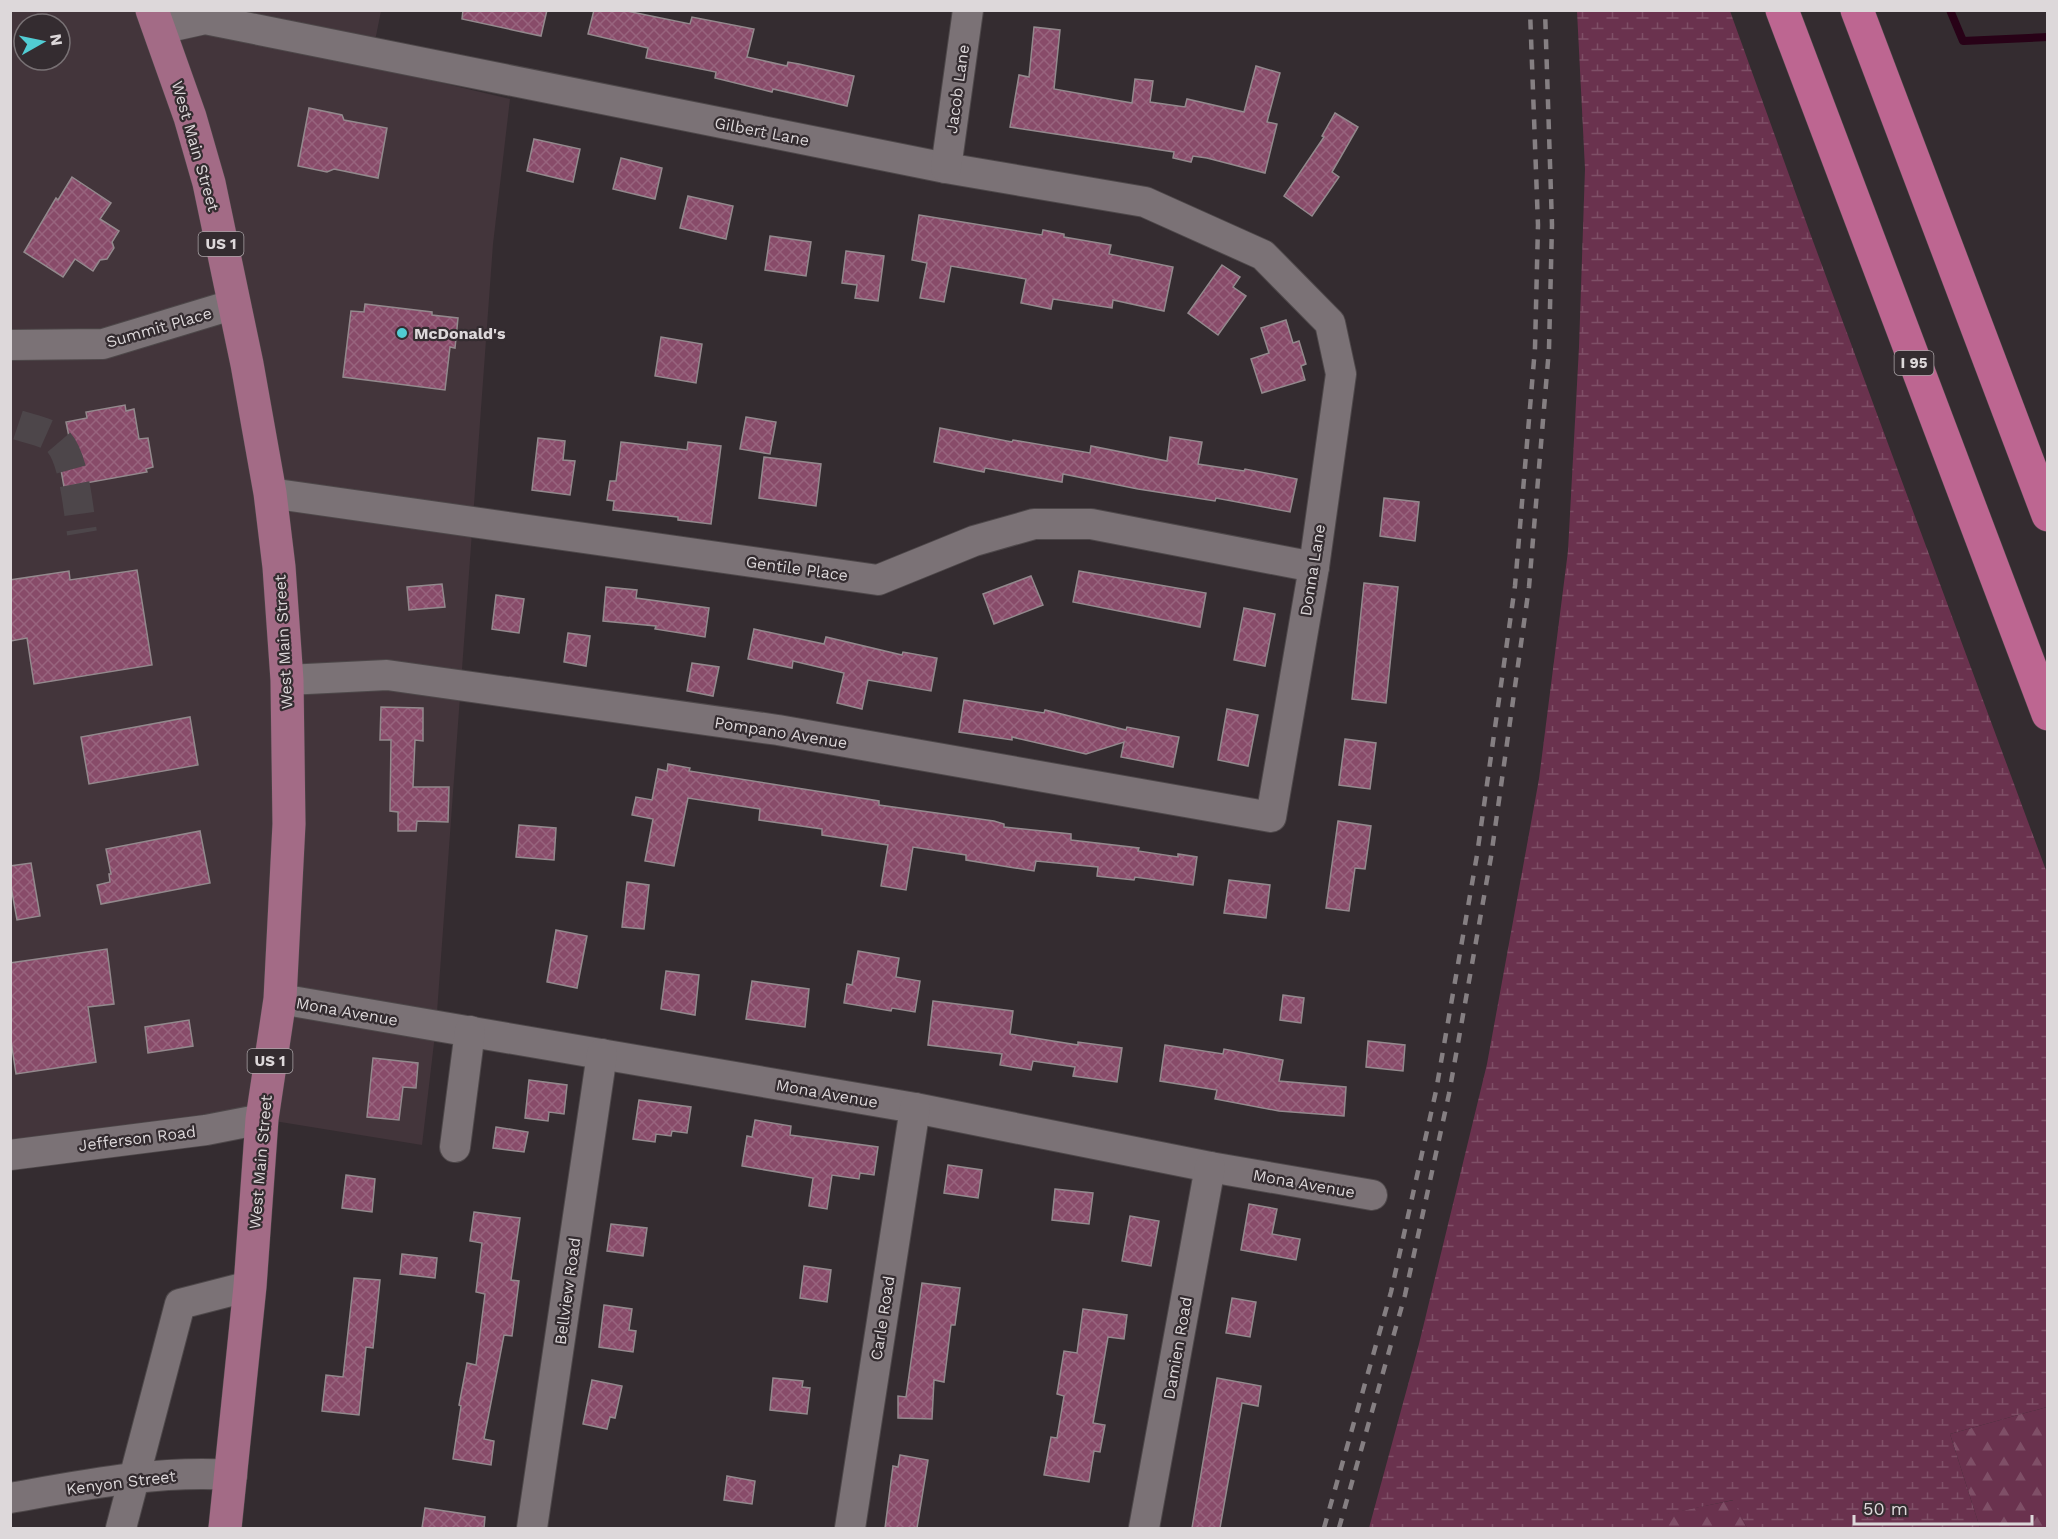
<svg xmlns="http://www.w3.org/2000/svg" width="2058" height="1539" font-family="'Work Sans',sans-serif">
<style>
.built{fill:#43353b;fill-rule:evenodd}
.forest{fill:url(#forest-firs)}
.wetland{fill:url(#wetland-marsh)}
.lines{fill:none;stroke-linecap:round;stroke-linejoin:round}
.stream{stroke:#280217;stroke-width:8}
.building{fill:url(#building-cross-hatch);stroke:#93898d;stroke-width:1.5}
.minor-tunnel{stroke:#4d464a;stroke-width:30;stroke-dasharray:30 15;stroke-linecap:butt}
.minor-casing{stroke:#4e484a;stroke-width:32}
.major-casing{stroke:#4e484a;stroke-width:34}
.highway-casing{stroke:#4e484a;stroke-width:34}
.minor{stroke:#7b7276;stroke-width:30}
.major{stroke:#a36b86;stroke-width:33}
.highway{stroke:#bd6691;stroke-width:33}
.rail{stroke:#857f82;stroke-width:4.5;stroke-dasharray:10 10;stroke-linecap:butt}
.poi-dot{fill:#51ccd3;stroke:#342c30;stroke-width:2}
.labels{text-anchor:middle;stroke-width:4.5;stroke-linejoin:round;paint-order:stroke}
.shield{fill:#342c30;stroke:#aaa4a7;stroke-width:1.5}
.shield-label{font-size:15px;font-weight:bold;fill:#ddd8da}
.street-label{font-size:16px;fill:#ddd8da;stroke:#342c30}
.poi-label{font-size:16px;font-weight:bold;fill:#ddd8da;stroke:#342c30;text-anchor:start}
</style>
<defs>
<pattern id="forest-firs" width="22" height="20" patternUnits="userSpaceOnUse" patternTransform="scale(1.5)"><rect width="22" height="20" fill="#6a324e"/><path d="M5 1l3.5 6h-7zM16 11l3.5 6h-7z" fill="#7f4f67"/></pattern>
<pattern id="wetland-marsh" width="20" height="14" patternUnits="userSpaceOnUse" patternTransform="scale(1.5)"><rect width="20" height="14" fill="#6a324e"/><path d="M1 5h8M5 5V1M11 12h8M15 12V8" fill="none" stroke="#7f4f67"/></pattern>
<pattern id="building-cross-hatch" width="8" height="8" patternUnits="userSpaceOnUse" patternTransform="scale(1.5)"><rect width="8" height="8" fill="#884b69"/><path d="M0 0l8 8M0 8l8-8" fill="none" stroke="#98647e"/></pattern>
</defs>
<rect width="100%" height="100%" fill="#342c30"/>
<path class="built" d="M10,11h371l-11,55 140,33 -17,145 -57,782 -14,119 -160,-26 -251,35zM24,24h36v36h-36z"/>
<g class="forest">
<path d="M2047,1407v121h-67l-30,-94z"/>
<path d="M1734,1500l13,28h-152z"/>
</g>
<path class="wetland" d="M1577,11h153l80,222 237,640v534l-97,27 30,94h-233l-14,-28 -70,15 1,13h-295l49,-180 69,-284 52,-285 29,-228 11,-204 6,-178z"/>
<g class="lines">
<path class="stream" d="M1950,10l13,31 85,-4"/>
</g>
<g class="building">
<path d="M463,10h84l-6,26 -79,-17z"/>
<path d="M594,10h28l68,14 2,-7 62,12 -7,28 40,9 1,-4 11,2 55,12 -7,30 -74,-17 -1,3 -57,-14 1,-6 -70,-14 2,-10 -60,-14z"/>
<path d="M1034,27l26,3 -6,59 78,14 3,-24 18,2 -3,21 35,5 2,-8 57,13 12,-46 24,7 -13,49 10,2 -12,49 -58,-15 -14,-2 -2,6 -18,-4 1,-6 -164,-25 9,-52 10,2z"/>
<path d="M309,108l33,7 2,5 43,8 -9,50 -44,-9 -7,3 -29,-6z"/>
<path d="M1335,113l23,14 -26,45 7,5 -27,39 -28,-20 40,-59 -2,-1z"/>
<path d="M534,139l46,10 -7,33 -46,-11z"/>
<path d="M621,158l41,10 -7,31 -42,-10z"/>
<path d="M72,177l39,26 -11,16 19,12 -7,11 2,6 -7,11 -7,1 -7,11 -18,-12 -12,18 -39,-25 32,-54 2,2z"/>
<path d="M688,196l45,10 -7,33 -46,-11z"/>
<path d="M919,215l123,20 1,-5 21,4v3l47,8 -2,9 64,13 -9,44 -51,-11 -1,8 -59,-9 -2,10 -30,-6 5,-24 -75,-13 -7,36 -24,-4 7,-35 -15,-3z"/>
<path d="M770,236l41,6 -5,34 -41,-6z"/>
<path d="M846,251l38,5 -6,45 -23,-3 2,-13 -15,-2z"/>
<path d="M1222,265l18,12 -7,10 13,9 -28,39 -30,-22z"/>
<path d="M365,304l67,8v3l26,3 -3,30 -5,-1 -5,43 -102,-13 8,-66 13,1z"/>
<path d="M1286,320l7,23 6,-2 7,23 -5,2 4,14 -43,13 -11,-34 18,-6 -8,-25z"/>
<path d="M661,337l41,7 -6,39 -41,-7z"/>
<path d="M125,405l1,6 8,-2 5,30 9,-1 5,29 -7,2 1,3 -83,15 -4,-23 14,-3 -8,-39 21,-4 -1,-6z"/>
<path d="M746,417l30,5 -6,32 -30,-5z"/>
<path d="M940,428l72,14 1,-2 77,13 1,-7 76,15 3,-24 32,5 -4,22 46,7 1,-2 52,10 -7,33 -74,-14 -1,3 -77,-12 -75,-15 -1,8 -77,-14 -1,4 -50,-10z"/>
<path d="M538,438l27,3 -2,19 12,1 -5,34 -38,-5z"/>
<path d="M621,442l66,8 1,-8 33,4 -10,78 -33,-4v-3l-65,-7 1,-9 -7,-1 3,-19h6z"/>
<path d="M764,457l57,7 -5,42 -57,-8z"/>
<path d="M1384,498l35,4 -4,39 -35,-5z"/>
<path d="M137,570l15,95 -118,19 -7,-46 -17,3v-61l59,-9 1,9z"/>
<path d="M1079,571l127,22 -6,34 -127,-25z"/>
<path d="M1031,576l12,29 -49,19 -11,-30z"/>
<path d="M1364,583l34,4 -12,116 -34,-4z"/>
<path d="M442,584l3,23 -36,3 -2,-23z"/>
<path d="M606,587l31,3 -1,8 73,10 -4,29 -50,-8 1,-3 -53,-5z"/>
<path d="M496,595l28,4 -5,34 -27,-4z"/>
<path d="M1244,608l31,6 -10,52 -31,-6z"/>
<path d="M754,629l70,15 2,-7 76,18 1,-3 34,6 -6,33 -63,-11 -6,29 -25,-6 7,-30 -51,-12 -1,7 -44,-9z"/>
<path d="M568,633l22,3 -4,30 -22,-4z"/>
<path d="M692,663l27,4 -6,29 -26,-5z"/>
<path d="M964,700l80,13 1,-3 81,20 1,-3 52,10 -6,30 -52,-10 3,-15 -38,12 -74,-17v3l-53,-8z"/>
<path d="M381,707l42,1v33l-8,-1 -2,47h36l-1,35 -31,-1 -1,10h-18v-19l-8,-1 1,-71h-11z"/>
<path d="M1227,709l31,6 -10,51 -30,-6z"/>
<path d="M190,717l8,48 -109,19 -8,-47z"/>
<path d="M1345,739l31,4 -6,46 -31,-4z"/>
<path d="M668,764l22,4 -1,3 190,30v4l115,16 10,3v3l67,7v6l68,8 -1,3 40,6v-3l19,3 -4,28 -58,-8 -1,3 -29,-3 -8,-1 1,-9 -62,-6 -2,10 -68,-11v-5l-53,-8 -7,43 -25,-4 7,-41 -66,-10v-6l-63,-9 1,-11 -72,-11 -14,68 -29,-5 8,-42 -21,-4 4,-18 16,3 6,-31 9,2z"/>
<path d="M1338,821l33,5 -6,43 -10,-1 -6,43 -23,-3z"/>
<path d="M519,825l37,3 -2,32 -38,-3z"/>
<path d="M200,831l10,52 -109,21 -4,-19 13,-3 -1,-8h2l-5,-25z"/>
<path d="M31,863l9,53 -23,4 -7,-39v-15z"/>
<path d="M1229,880l41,5 -4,33 -42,-5z"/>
<path d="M627,882l22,3 -5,44 -22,-2z"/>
<path d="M556,930l31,6 -10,52 -30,-6z"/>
<path d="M107,949l7,55 -26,3 8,55 -80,12 -6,-40v-71z"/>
<path d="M858,951l41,7 -3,19 24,4 -5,31 -23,-4 -1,3 -47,-8 3,-19 5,1z"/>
<path d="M666,971l33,4 -4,40 -34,-6z"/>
<path d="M752,981l57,8 -4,38 -59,-8z"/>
<path d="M1283,995l21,3 -3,25 -21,-3z"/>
<path d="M933,1001l80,10 -3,23 68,11v-3l44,6 -5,34 -44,-6 2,-9 -42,-6 -2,9 -31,-5 2,-11 -74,-9z"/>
<path d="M189,1020l4,26 -45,7 -3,-26z"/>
<path d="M1368,1041l37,4 -2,26 -37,-4z"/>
<path d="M1165,1045l58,9 1,-5 59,11 -4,21 67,6 -2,29 -65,-5 -64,-12 2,-9 -57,-9z"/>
<path d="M373,1058l45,5 -2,25 -13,-1 -4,33 -32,-3z"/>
<path d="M529,1080l38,5 -3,29 -15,-2 -1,9 -23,-3z"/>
<path d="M639,1100l52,7 -4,26 -15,-2 -1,5 -15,-2 -1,8 -22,-3z"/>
<path d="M755,1120l36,6 -1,9 88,12 -4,28 -14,-2 -1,6 -27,-4 -5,34 -18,-3 4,-28 -71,-12 5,-30 5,1z"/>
<path d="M496,1127l32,5 -4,20 -31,-4z"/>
<path d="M948,1165l34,5 -4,28 -34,-5z"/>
<path d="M346,1175l29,4 -3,33 -30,-4z"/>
<path d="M1055,1189l38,4 -4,31 -37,-4z"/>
<path d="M1249,1204l28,5 -5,25 28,5 -4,21 -55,-10z"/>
<path d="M474,1212l46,6 -9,62 8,1 -7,55 -8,-1 -20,104 10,2 -3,24 -38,-6 8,-53 -2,-1 8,-42 9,2 9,-71 -9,-2 6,-49 -12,-2z"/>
<path d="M1130,1216l29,5 -8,45 -29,-5z"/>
<path d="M611,1224l36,4 -4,28 -36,-5z"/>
<path d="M402,1254l35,4 -2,20 -35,-4z"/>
<path d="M804,1266l27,4 -4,32 -27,-4z"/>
<path d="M354,1278l26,2 -7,68 -7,-1 -7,68 -37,-4 4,-36 17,2z"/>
<path d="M922,1283l38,5 -5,37h-4l-7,57 -10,-2 -2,39 -34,-1v-22l8,1z"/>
<path d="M1232,1298l24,4 -6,35 -24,-4z"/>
<path d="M604,1305l28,4 -3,21 7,1 -3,21 -34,-5z"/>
<path d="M1083,1309l44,6 -3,24 -16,-2 -15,86 12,2 -5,27 -6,-1 -5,31 -45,-7 7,-38 6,1 7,-42 -7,-2 7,-43 13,2z"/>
<path d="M773,1378l30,3 -1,6 8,1 -3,26 -37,-4z"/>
<path d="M1217,1378l44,8 -3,20 -16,-3 -22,125h-28z"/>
<path d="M592,1380l30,6 -7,32 -5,-1 -3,12 -24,-5z"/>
<path d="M900,1455l28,5 -11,68h-32l8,-62 5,1z"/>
<path d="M727,1476l28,5 -3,23 -28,-4z"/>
<path d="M425,1508l60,9 -1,11h-62z"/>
</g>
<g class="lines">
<path class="minor-tunnel" d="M18,425c12,4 26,6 36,13 20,13 24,71 28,95"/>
<defs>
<g id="minor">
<path d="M160,29l45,-10 741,149 199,34 118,53 67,68 11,51 -27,193 -43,250 -493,-87 -391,-55 -100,5"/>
<path d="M946,168l22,-158"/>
<path d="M10,345l93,-1 132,-40"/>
<path d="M270,493l608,87 96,-39 60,-17h57l223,43"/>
<path d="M280,999l635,109 295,59 162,28"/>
<path d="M455,1147l15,-116"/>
<path d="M10,1155l196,-25 56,-11"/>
<path d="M10,1498c74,-13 147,-28 222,-23"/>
<path d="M121,1528l59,-224 70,-18"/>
<path d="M532,1528l70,-474"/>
<path d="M850,1528l65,-420"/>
<path d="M1144,1528l66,-361"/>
</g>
<path id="major" d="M152,10l38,107 19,66 38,181 23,129 9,74 8,113 2,144 -9,175 -18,120 -12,167 -25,242"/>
<g id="highway">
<path d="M1782,10l266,704"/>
<path d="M1857,10l191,505"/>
</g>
</defs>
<use href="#minor" class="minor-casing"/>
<use href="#major" class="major-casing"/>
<use href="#highway" class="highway-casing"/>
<use href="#minor" class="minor"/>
<use href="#major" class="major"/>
<use href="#highway" class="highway"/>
<g class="rail">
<path d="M1324,1528l67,-236 45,-201 41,-236 38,-269 20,-238 3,-123 -8,-215"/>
<path d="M1339,1528l66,-233 44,-201 42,-237 38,-270 20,-238 3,-124 -7,-215"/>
</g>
</g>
<circle class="poi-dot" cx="402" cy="333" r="6"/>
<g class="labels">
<g class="shield">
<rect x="198.5" y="232" width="45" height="24" rx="4.5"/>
<rect x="1894.5" y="351" width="39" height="24" rx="4.5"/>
<rect x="247.5" y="1049" width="45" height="24" rx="4.5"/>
</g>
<g class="shield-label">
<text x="221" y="249">US 1</text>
<text x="1914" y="368">I 95</text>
<text x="270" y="1066">US 1</text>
</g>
<g class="street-label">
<text transform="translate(957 89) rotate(-82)" y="6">Jacob Lane</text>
<text transform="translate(762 131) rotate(11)" y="6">Gilbert Lane</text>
<text transform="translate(196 146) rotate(74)" y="6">West Main Street</text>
<text transform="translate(159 327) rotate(-16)" y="6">Summit Place</text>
<text transform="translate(797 568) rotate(8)" y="6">Gentile Place</text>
<text transform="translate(1312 570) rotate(-81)" y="6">Donna Lane</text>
<text transform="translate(283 642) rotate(-93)" y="6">West Main Street</text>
<text transform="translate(781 732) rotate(9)" y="6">Pompano Avenue</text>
<text transform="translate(347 1011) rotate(10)" y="6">Mona Avenue</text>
<text transform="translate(827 1093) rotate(10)" y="6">Mona Avenue</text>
<text transform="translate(137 1138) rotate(-7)" y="6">Jefferson Road</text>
<text transform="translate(260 1162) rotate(-85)" y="6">West Main Street</text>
<text transform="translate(1304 1183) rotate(10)" y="6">Mona Avenue</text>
<text transform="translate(567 1291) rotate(-82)" y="6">Bellview Road</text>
<text transform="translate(882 1318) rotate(-81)" y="6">Carle Road</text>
<text transform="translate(1177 1348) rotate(-80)" y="6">Damien Road</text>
<text transform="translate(121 1482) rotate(-7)" y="6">Kenyon Street</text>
</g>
<g class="poi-label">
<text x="414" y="339">McDonald's</text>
</g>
</g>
<rect width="2058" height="1539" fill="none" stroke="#ddd8da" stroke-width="24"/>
<g transform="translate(42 42) rotate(81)"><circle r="28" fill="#342c30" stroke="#787174" stroke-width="1.5"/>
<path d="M0-4.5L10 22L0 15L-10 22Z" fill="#51ccd3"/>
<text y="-9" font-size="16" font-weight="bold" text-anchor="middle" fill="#ddd8da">N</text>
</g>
<path d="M1854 1515v9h178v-9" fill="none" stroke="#ddd8da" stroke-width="3"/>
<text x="1863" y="1515" font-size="18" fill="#ddd8da" stroke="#342c30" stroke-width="4.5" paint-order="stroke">50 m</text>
</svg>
